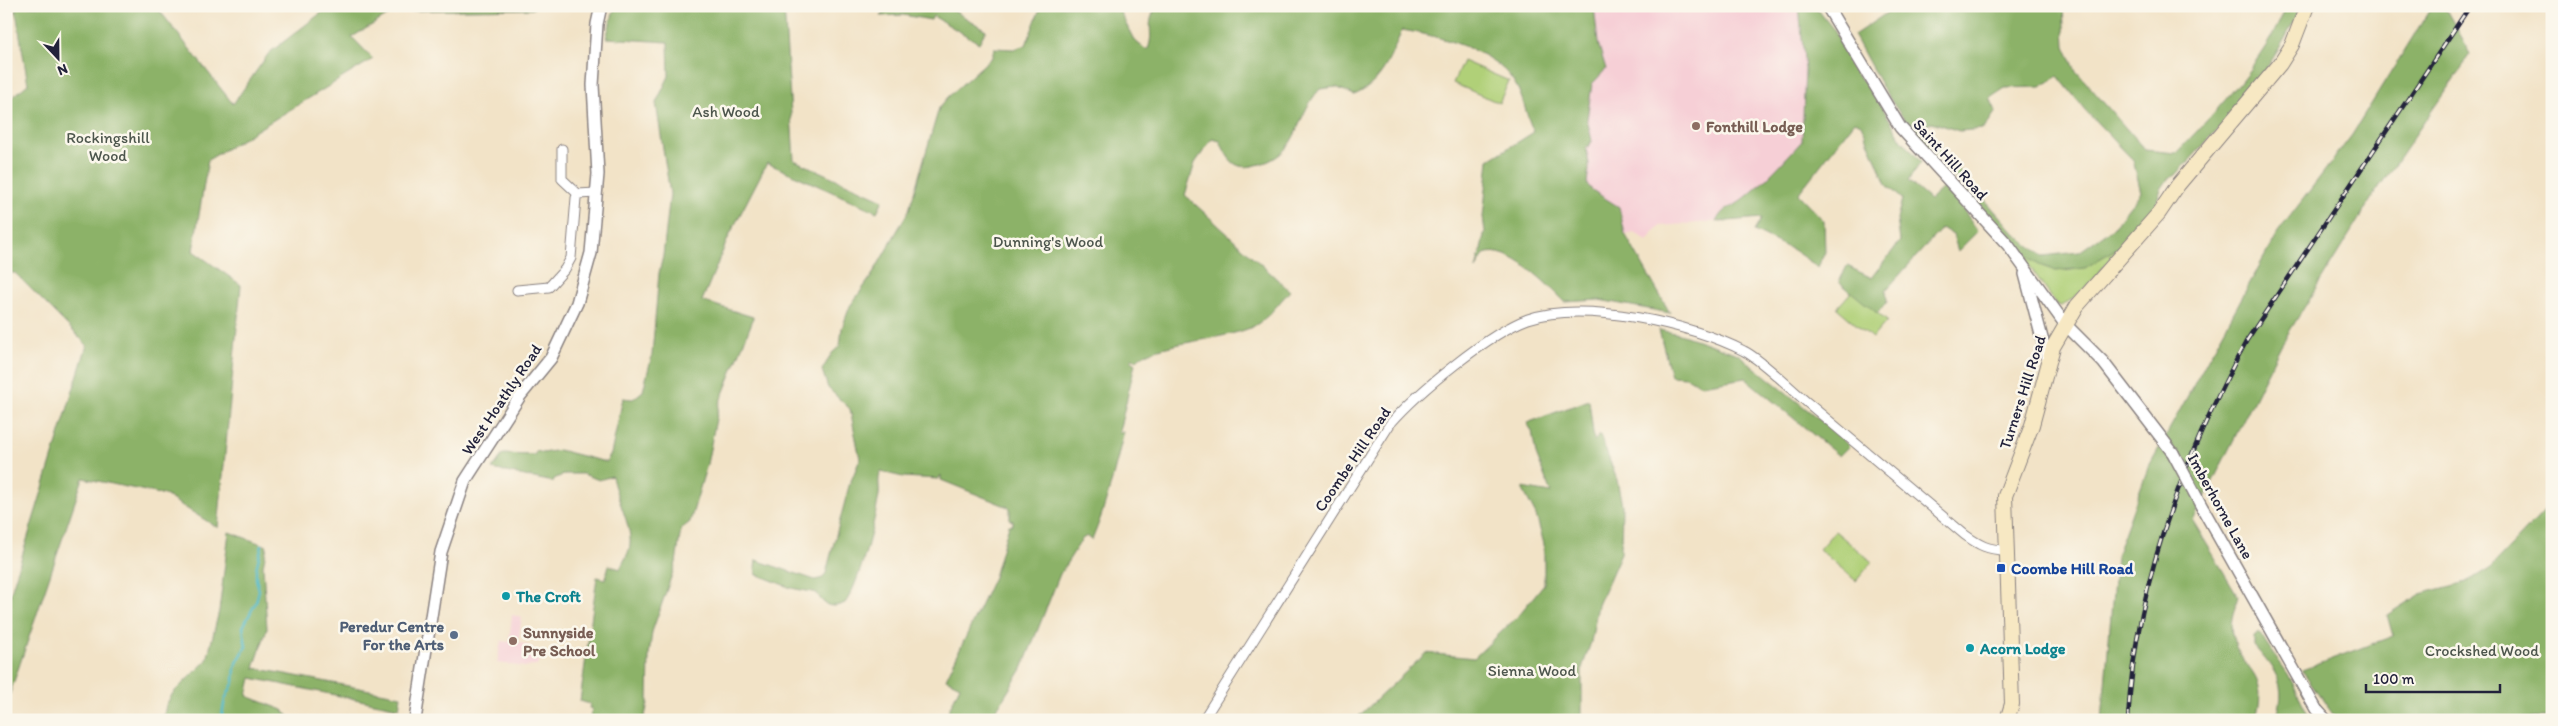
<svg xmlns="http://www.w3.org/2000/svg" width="2558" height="726" font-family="Itim,sans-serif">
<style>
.built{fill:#f6cfd6}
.green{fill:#b0d078;stroke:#69795a}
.forest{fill:#8cb268;stroke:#576a52;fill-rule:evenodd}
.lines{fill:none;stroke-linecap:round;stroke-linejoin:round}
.stream{stroke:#4ab7c6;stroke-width:2.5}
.minor-casing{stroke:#8a8281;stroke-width:11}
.tertiary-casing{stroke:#8a8281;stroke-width:14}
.secondary-casing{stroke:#8a8281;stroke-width:16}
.minor{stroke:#fff;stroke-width:9}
.tertiary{stroke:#fff;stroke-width:11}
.secondary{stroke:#f7e8c3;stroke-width:14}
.rail-casing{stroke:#22223b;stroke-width:4.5}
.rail{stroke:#fbf7ec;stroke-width:2.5;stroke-dasharray:8;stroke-linecap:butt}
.tertiary-bridge-casing{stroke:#8a8281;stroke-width:14;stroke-linecap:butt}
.tertiary-bridge{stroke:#fff;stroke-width:11}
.education-dot{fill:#8d6e63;stroke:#fbf7ec;stroke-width:2}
.transit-dot{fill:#1a4fb4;stroke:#fbf7ec;stroke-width:2}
.culture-dot{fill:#0f9aa8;stroke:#fbf7ec;stroke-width:2}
.service-dot{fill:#5c6f8a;stroke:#fbf7ec;stroke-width:2}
.labels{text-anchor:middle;stroke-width:5;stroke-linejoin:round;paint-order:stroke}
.park-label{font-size:16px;fill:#4d564d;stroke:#fbf7ec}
.education-label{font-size:16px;font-weight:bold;fill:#785e54;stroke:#fbf7ec;text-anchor:start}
.street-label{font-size:16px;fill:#22223b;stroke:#fbf7ec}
.transit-label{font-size:16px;font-weight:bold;fill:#164399;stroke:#fbf7ec;text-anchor:start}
.culture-label{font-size:16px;font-weight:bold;fill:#0d838f;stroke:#fbf7ec;text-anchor:start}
.service-label{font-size:16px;font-weight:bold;fill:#4e5e75;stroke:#fbf7ec;text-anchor:end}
</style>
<rect width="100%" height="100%" fill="#fbf7ec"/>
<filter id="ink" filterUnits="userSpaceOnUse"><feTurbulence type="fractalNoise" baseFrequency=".02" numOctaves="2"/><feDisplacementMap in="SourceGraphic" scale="10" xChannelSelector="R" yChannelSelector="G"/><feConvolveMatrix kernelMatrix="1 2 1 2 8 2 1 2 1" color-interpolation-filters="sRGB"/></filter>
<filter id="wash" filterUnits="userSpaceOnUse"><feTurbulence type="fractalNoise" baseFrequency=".0096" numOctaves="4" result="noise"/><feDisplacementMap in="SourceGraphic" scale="20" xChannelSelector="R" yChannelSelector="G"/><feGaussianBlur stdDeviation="1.12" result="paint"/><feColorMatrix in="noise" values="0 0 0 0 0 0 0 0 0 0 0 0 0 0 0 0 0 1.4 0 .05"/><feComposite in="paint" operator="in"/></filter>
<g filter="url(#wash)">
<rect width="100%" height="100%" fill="#f2e3c7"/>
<g class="built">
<path d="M1594,6h205l6,63 -3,72 7,5 -46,72 -103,8 -13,15 -13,-9 -9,2 -6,-27 -27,-17 -5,-6 2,-20 -3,-15 6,-8 -5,-22 5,-35 14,-15 -8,-26z"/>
<path d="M512,615l10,2 -4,25 12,4 9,8 1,4 -3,7 -12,2 -28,-4 4,-22 8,1z"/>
</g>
<g class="green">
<path d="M1463,61l46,20 -10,22 -46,-20z"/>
<path d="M2119,247c-17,21 -34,46 -58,59l-5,-2 -30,-43 -1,-6c37,28 58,14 94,-8z"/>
<path d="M1852,291l35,30 -15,17 -35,-30z"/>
<path d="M1835,531l37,31 -16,19 -37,-32z"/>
</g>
<g class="forest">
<path d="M15,6h141l77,98 36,-51 61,-47h206l-3,3 -138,2 -43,26 21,22 -165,101 -15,91 48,34 -23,243 -53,-33 -82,-17 -75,221 -2,-3v-88l81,-263 -72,-72h-9v-171l22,-18z"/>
<path d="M615,6h169l10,154 89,40 -6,12 -110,-49 -38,73 -27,65 51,16 -1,5 -33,82 -12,60 -17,58 -9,7 -5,34 -24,69 -3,23 -1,48 -4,17h-54l2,-11 -3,-1 1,-4 -10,-3 17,-124 8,2 4,-14 11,4c3,-7 10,-17 10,-25 2,-18 -15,-49 -18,-68l-13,4 -16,-6h-18l-11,5 -1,3 -61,-13 11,-15 31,1 3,-4 6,2 16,-3 47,12 5,-8 12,-56 10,1 10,-8 9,-36 7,-82 4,-17 7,-62 -14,-91 13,-27 -1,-34 -62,-4z"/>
<path d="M887,6h59l40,24 -7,13 -46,-27 -2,4 -28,-5 -22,1z"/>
<path d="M1041,6h76l17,34 11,9h3c7,-18 -4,-23 9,-43h437l4,37 8,26 -14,15 -5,35 5,22 -6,8 3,15 -2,20 5,6 27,17 6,27 45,79 -71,-13 -34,2c-17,-17 -56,-58 -81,-48l-8,15 9,-37 -2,-15 6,-57 45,-28c-8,-15 -10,-35 -20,-50 -21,-33 -76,-46 -112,-52 -11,26 -20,54 -48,65l-18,-8 -16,2c-28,30 -18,68 -68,77 -19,4 -25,-9 -32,-25l-8,-2 -17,24 -10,32 105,96c-11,11 -21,27 -36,35 -25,14 -104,17 -117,34l-5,-2 -1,3 4,3 -16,68h4v3c-8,35 -17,72 -31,105l-5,-4 -5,3 -22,35 -38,95 -32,51h-46l16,-34 -14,-7 48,-102 15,-52h4v-4l-3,-1v-11l-2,-2 -67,-27v-5l-3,4 -35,-2 -22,-5c-4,7 -1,15 -2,23 -4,25 -19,88 -34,108 -13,6 -22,3 -28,-10l-26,-5 -30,-12 -4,-1 -2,-7 1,-8 59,20 8,-2 3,-5 23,-87 11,-27 -10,-50 -22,-21 -6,-18 10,-17 8,-7 2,-18 8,-22 21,-29 38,-67 30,-102 9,-11 44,-40 2,-9 20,1 12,-4z"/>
<path d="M1799,6h16l19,24 23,46 11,8 34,56 19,22 -13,19 22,19 14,-13 14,15 20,29 -20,20 -5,-16 -11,-7 -56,62 1,12 -10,11 -38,-31 8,-16 25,12 28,-37 -3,-22 5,-20 -16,-15 -25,-60 -6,-3 -57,73 26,27 1,31 -7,15 -25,-17 -39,-19 8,-13 -46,4c8,-16 13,-12 25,-21 23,-18 42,-39 61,-60l3,-72z"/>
<path d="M1897,6h166l2,40 11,25 69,79 31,3c37,-38 92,-96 110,-147h15c-30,69 -75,114 -125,169l-8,4 -7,10 -7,20 -35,38 -34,21 -29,3 -17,-6 -24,-17 -114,-133 -17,-25 -30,-55zM2058,76l27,34 48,50 8,32 -28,36 -34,24 -36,4 -28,-22 -80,-91 -11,-16 8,-5 27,9 25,-2 12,-18 -6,-13 15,-10 35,-1z"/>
<path d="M2432,6h12l27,48 -96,139 -94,152 -88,176 45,75c-3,12 -9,25 -6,38 8,39 40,37 23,86h-153l14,-164 32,-88 130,-236 74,-97z"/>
<path d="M1659,330l21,4 58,20 96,77 15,15 -10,10 -94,-78 -43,7 -16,-8 -15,-1z"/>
<path d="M1589,400l5,41 6,-6 17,45 5,25 -1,48 -23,52 -7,37 -9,26v52h-220l-4,-3 68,-64 48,5 43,-41 27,-33v-40l-8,-29 -14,-27 29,5 -15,-39 -4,-23 -5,-8z"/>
<path d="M2552,503v215l-212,2 -6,-4 -32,-46 91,-34 -6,-21 33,-21 47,-12 24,-15z"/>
<path d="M229,532l38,14 -4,20 4,63 -13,39 147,28 -2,12 -148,-30 -4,18 36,14 9,10h-129l3,-15 7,-12 34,-33 12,-49z"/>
<path d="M2259,633l29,41 23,46h-36c14,-34 1,-49 -21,-74v-9z"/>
</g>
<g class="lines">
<path class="stream" d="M221,720l4,-21 9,-17 1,-16 11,-19 -3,-20 13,-25 3,-12 -3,-11v-10l6,-24"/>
</g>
</g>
<g filter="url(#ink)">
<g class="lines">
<defs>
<g id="minor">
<path d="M562,149v30l16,15"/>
<path d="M517,290l32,-3 16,-18 6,-11 5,-60 2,-4 18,-1"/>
<path d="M1203,720l187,-296c28,-32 99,-91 138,-105 56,-19 165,5 216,32 18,9 48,39 65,53 52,44 104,87 156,131 14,10 23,15 40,15"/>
</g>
<g id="tertiary">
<path d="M1827,6l73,121 108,118 57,79 38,38 70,91"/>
<path d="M2025,274l23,87"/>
<path d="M2203,509l113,200 10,11"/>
<path d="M415,720l26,-168 24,-71 55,-85 31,-38 26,-55 14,-50 7,-79 -5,-89 4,-61 4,-18"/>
</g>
<path id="secondary" d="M2007,720l5,-16 -7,-208 27,-71 21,-78 24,-41 82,-93 19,-28 102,-121 12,-19 15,-39"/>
</defs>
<use href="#minor" class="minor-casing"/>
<use href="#tertiary" class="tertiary-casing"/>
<use href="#secondary" class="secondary-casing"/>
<use href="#minor" class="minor"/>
<use href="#tertiary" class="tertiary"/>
<use href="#secondary" class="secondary"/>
<defs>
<path id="rail" d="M2128,720c7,-134 55,-263 119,-380l223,-334"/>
</defs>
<use href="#rail" class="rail-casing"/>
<use href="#rail" class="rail"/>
<defs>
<path id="tertiary-bridge" d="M2173,453l30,56"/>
</defs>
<use href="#tertiary-bridge" class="tertiary-bridge-casing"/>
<use href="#tertiary-bridge" class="tertiary-bridge"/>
</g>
</g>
<g class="education-dot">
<circle cx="1696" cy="126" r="5"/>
<circle cx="513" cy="641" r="5"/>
</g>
<rect class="transit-dot" x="1996" y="563" width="10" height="10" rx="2.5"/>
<g class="culture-dot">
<circle cx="506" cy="596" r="5"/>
<circle cx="1970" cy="648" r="5"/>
</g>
<circle class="service-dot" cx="454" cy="635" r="5"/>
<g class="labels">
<g class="park-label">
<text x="726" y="117">Ash Wood</text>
<text x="108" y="143">Rockingshill<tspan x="108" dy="18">Wood</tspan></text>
<text x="1048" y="247">Dunning's Wood</text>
<text x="2482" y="656">Crockshed Wood</text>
<text x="1532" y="676">Sienna Wood</text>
</g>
<g class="education-label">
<text x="1706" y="132">Fonthill Lodge</text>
<text x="523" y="638">Sunnyside<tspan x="523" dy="18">Pre School</tspan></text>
</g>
<g class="street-label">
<text transform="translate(1951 159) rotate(48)" y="6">Saint Hill Road</text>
<text transform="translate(2022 392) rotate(-72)" y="6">Turners Hill Road</text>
<text transform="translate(501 399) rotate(-56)" y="6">West Hoathly Road</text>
<text transform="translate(1352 459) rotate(-56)" y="6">Coombe Hill Road</text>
<text transform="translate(2221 506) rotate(61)" y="6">Imberhorne Lane</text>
</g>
<g class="transit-label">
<text x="2011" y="574">Coombe Hill Road</text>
</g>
<g class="culture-label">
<text x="516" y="602">The Croft</text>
<text x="1980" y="654">Acorn Lodge</text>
</g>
<g class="service-label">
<text x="444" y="632">Peredur Centre<tspan x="444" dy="18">For the Arts</tspan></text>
</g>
</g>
<rect width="2558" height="726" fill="none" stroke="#fbf7ec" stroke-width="25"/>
<g transform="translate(58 58) rotate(158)" stroke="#fbf7ec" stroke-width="4" paint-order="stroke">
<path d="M0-4L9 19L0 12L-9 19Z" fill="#22223b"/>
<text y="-8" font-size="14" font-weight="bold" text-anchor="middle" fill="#22223b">N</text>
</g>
<path d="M2366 684v8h134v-8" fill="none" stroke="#22223b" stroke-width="2.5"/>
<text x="2373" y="684" font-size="15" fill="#22223b" stroke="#fbf7ec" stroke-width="4" paint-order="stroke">100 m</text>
</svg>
